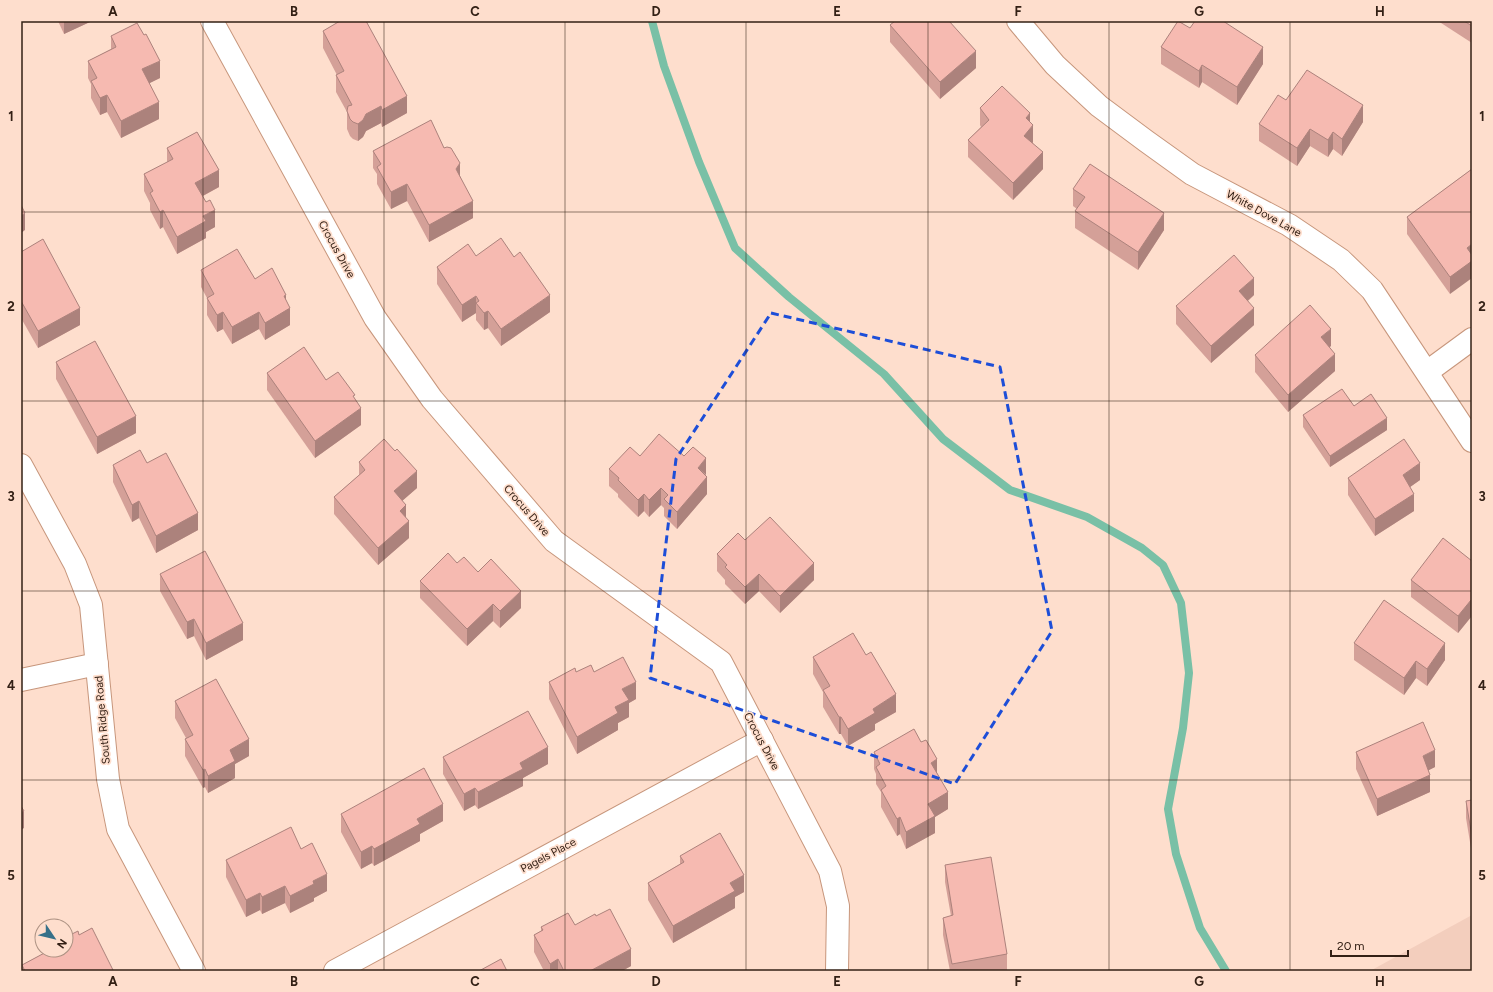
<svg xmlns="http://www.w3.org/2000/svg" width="1493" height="992" font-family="Figtree,sans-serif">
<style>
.built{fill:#f3cebd}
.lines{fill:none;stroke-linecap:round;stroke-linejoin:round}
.stream{stroke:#79c0a6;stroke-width:8}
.minor-casing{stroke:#c7967c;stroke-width:24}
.minor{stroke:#fff;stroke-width:22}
.wall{fill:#d4a098}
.shaded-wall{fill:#ac827c}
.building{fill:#f6bab1;stroke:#ac827c}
.marked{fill:none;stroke:#1d4ed8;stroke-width:3;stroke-dasharray:8 5;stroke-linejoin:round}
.grid{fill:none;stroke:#332015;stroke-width:1;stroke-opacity:0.55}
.labels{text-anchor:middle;stroke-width:3.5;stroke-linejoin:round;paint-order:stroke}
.street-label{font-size:11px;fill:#332015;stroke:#fedecd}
.neatline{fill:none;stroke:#332015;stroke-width:1.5}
.grid-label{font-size:13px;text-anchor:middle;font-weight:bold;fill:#332015}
</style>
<rect width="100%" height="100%" fill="#fedecd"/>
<path class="built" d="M1472,915v56h-102z"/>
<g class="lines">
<path class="stream" d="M652,21l12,45 35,96 36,86 54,49 95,77 59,65 67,51 77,27 55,31 21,17 18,38 8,70 -6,55 -15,81 8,45 24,74 26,43"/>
<defs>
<g id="minor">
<path d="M212,21l163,297 57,81 122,142 167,121 109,209 8,35 -1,65"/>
<path d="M1018,21l37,44 44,41 47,35 46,33 97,51 52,35 31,30 100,151"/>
<path d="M1427,372l45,-33"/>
<path d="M21,465l54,99 16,41 17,174 10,50 76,142"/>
<path d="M21,680l76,-16"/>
<path d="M335,971l427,-231"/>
</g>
</defs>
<use href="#minor" class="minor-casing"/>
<use href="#minor" class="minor"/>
</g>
<g class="wall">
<path d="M58,21h34l-28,13z"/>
<path d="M1438,21h34v22z"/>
<path d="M890,25l86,43 -36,31 -50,-57z"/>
<path d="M1190,28l73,36 -26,41 -35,-23 -3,6 -38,-24v-17z"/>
<path d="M323,31l84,82 -25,14 -1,-4 -15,8 -3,6 -5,4 -5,-2 -3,-3 -3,-7v-17l-11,-20v-17h1l-14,-27z"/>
<path d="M111,36l49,42 -11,5 10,36 -38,19 -14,-26 -7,3 -9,-17v-14l-3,-6v-17l23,-12z"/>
<path d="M1286,100l77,22 -21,34 -9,-7 -5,8 -18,-11 -13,20 -38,-25v-17z"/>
<path d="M980,108l50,14 3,20v1l10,26 -30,31 -45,-43v-17l13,-13 -1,-2z"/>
<path d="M167,148l52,39 -16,9 12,31 -9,5v6l-29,16 -14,-27 -3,2 -10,-19v-7l-6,-12v-17l23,-11z"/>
<path d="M373,151l87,25 13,42 -44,24 -22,-41 -16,8 -14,-25v-10l-4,-6z"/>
<path d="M1472,169l-22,125 -43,-60v-17z"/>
<path d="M1073,189l91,41 -26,40 -63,-42v-17l2,-2 -4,-3z"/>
<path d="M21,252l59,73 -42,23 -17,-30z"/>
<path d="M476,256l74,56 -49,34 -13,-18 -4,2 -8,-10v-7l-14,9 -25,-38v-17z"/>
<path d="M201,270l54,9 31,21 4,25 -25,15 -6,-11 -27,15 -9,-15 -6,3 -10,-17v-17l-6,-11z"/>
<path d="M1254,295l-6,6 6,24 -43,38 -35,-39v-18z"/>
<path d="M1331,346l-2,1 6,24 -47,41 -33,-40v-17z"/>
<path d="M56,362l80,71 -39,21 -41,-75z"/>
<path d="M267,373l59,7 29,20 6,25 -46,33 -48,-68z"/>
<path d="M1354,406l33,24 -57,37 -27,-40v-12z"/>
<path d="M640,456h44l22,19 1,19 -30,35 -13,-13v-8l-3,-3 -12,12 -5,-6 -6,6 -20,-20v-3l-9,-8v-17z"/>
<path d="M359,462l58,26 -15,13 7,37 -31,27 -44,-51v-17l25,-22z"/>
<path d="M147,463l51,67 -42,23 -17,-35 -7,4 -19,-40v-17z"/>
<path d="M1348,478l72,2 -10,7 4,24 -39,25 -27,-41z"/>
<path d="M745,540l69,40 -34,33 -21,-22 -14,13 -20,-20v-4l-8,-9v-17z"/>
<path d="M1472,561v56h-1l-13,16 -47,-36v-17z"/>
<path d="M457,563l21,9 43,36 -21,20 -7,-7 -26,25 -47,-48v-17z"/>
<path d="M160,574l83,66 -37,20 -12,-24 -7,3 -27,-48z"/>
<path d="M1354,643l91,17 -18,26 -11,-8 -12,17 -50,-35z"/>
<path d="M813,657l83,55 -21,12v6l-27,16 -7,-12h-2l-16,-27v-15l-10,-18z"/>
<path d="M576,672h18l42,27 -7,4v14l-11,6v7l-41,24 -28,-55v-17z"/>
<path d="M175,701l74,55 -14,8v14l-27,15 -3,-6 -2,1 -18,-32v-17l1,-1 -11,-20z"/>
<path d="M874,752l63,21 11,36 -13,8v16l-29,16 -6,-15 -3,2 -16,-29v-15l-5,-8v-10l-2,-5z"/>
<path d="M1356,752l79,15 -6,3 1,22 -53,24 -21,-47z"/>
<path d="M443,757l105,7 -25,14v8l-45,23 -3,-4 -11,6 -21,-37z"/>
<path d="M1472,800v54l-6,-36v-17z"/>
<path d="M341,814l102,7 -23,13v7l-46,25 -2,-3 -11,6 -20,-37z"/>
<path d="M301,849l26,42 -13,7v3l-24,12 -5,-10 -23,11 -2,-4 -14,7 -20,-40v-17z"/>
<path d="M680,856l64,36 -9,5v11l-62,35 -25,-43v-17l32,-19z"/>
<path d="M945,865l62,89v17h-57l-7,-36v-17l8,-2 -6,-34z"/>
<path d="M575,925l56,41 -9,5h-78l-10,-19v-17l7,-4v-4z"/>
<path d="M79,935l34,36h-91v-6z"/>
</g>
<g class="shaded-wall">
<path d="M64,21h28l-28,13z"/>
<path d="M1263,47v17l-26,41v-18z"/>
<path d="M976,51v17l-36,31v-17z"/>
<path d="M160,61v17l-18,9v-18z"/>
<path d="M1202,65v17l-3,6v-17z"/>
<path d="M107,95v17l-7,3v-17z"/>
<path d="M407,96v17l-25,14v-17z"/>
<path d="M159,102v17l-38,19v-17z"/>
<path d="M1363,105v17l-21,34v-17z"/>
<path d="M381,106v17l-15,8 -3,6 -5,4v-17l8,-10z"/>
<path d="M1030,113v16l3,-4v17l-9,11v-17l2,-18z"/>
<path d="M1310,129v17l-13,20v-18z"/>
<path d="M1333,132v17l-5,8v-17z"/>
<path d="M1043,152v17l-30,31v-17z"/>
<path d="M460,163v17l-4,-11z"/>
<path d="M219,170v17l-24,13v-17z"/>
<path d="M407,184v17l-16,8v-17z"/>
<path d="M473,201v17l-44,24v-17z"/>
<path d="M163,210v17l-3,2v-17z"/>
<path d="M215,210v17l-9,5v6l-29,16v-17l26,-21z"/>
<path d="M25,213v17l-4,3v-17z"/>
<path d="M1164,213v17l-26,40v-18z"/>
<path d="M1472,244v34l-22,16v-17l17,-29z"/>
<path d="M1254,278v17l-15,13v-17z"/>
<path d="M286,295v15l4,-2v17l-25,15v-17l19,-27z"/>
<path d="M550,295v17l-49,34v-17z"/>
<path d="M476,296v17l-14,9v-17z"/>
<path d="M80,308v17l-42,23v-17z"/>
<path d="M1254,308v17l-43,38v-17z"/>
<path d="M488,311v17l-4,2v-17z"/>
<path d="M223,312v17l-6,3v-17z"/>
<path d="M259,312v17l-27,15v-17z"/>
<path d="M1331,329v17l-10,8v-17z"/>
<path d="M1335,354v17l-47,41v-17z"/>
<path d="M361,408v17l-46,33v-17z"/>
<path d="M136,416v17l-39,21v-17z"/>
<path d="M1387,418v12l-57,37v-11z"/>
<path d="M706,458v17l-8,-7z"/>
<path d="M1420,463v17l-17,12v-17z"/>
<path d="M417,471v17l-23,20v-17z"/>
<path d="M707,477v17l-30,35v-17z"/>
<path d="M661,488v17l-12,12v-17z"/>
<path d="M644,494v17l-6,6v-17z"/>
<path d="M1414,494v17l-39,25v-17z"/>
<path d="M139,501v17l-7,4v-17z"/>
<path d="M406,505v17l-6,-11z"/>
<path d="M198,513v17l-42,23v-17z"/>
<path d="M409,521v17l-31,27v-17z"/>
<path d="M814,563v17l-34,33v-17z"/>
<path d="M759,574v17l-14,13v-17z"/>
<path d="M521,591v17l-21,20v-17z"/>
<path d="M1471,600v17l-13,16v-17z"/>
<path d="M493,604v17l-26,25v-17z"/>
<path d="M194,619v17l-7,3v-17z"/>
<path d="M243,623v17l-37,20v-17z"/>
<path d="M1445,643v17l-18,26v-17z"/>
<path d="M1416,661v17l-12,17v-17z"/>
<path d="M636,682v17l-7,4v14l-11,6v7l-41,24v-17l38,-30 7,-18z"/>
<path d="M896,694v18l-21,12v6l-27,16v-17l25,-20z"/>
<rect x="839" y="717" width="2" height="17"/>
<path d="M249,739v17l-14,8v14l-27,15v-17l22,-26z"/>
<path d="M548,747v17l-25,14v8l-45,23v-17l42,-29z"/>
<path d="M1435,750v17l-12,6v-17z"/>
<path d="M937,759v17l-6,-13z"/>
<path d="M205,769v18l-2,1v-18z"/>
<path d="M1430,775v17l-53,24v-17z"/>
<path d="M475,788v17l-11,6v-17z"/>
<path d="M948,792v17l-13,8v16l-29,16v-17l22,-28z"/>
<path d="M443,804v17l-23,13v7l-46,25v-17l43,-30z"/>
<path d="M24,811v17l-3,2v-17z"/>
<path d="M900,817v17l-3,2v-17z"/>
<path d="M372,846v17l-11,6v-17z"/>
<path d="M327,874v17l-13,7v3l-24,12v-17l23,-15z"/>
<path d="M744,875v17l-9,5v11l-62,35v-17l57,-43z"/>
<path d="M285,886v17l-23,11v-17z"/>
<path d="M260,893v17l-14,7v-17z"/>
<path d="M631,949v17l-9,5h-32z"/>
<path d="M558,959v12h-8v-7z"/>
</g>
<g class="building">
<path d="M340,21h26l41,75 -25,14 -1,-4 -15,8 -3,6 -5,4 -5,-2 -3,-3 -3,-8 1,-5 4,-1 -16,-30 8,-4 -21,-40z"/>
<path d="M895,21h54l27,30 -36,31 -50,-57z"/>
<path d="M1178,21l12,7 5,-7h28l40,26 -26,40 -35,-22 -3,6 -38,-24z"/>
<path d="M1464,21h8v5z"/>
<path d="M137,23l7,12 2,-1 14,27 -18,8 17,33 -38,19 -14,-26 -7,3 -9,-17 6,-3 -9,-17 28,-14 -5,-11z"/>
<path d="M1307,70l56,35 -21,34 -9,-7 -5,8 -18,-11 -13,19 -38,-24 19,-29 8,5z"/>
<path d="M1002,86l28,27 -4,5 7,7 -9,11 19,16 -30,31 -45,-43 21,-20 -9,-12z"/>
<path d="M431,120l13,28 3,-1 4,1 9,15 -4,6 17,32 -44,24 -22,-41 -16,8 -14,-25 4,-3 -8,-13z"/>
<path d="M197,132l22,38 -24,13 11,19 4,-2 5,10 -12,6 3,5 -29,16 -14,-27 -3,2 -10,-19 3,-2 -9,-17 29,-15 -6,-11z"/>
<path d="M1090,164l74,49 -26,39 -63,-41 10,-14 -12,-8z"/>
<path d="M1472,169v75l-5,4 5,7v6l-22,16 -43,-60z"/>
<path d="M21,205l4,8 -4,3z"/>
<path d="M501,238l13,19 6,-5 30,43 -49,34 -13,-18 -4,2 -8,-10 3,-2 -3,-5 -14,9 -25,-38 31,-23 8,12z"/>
<path d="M43,239l37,69 -42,23 -17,-30v-49z"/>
<path d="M237,249l18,30 17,-11 14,27 -2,1 6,12 -25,15 -6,-11 -27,15 -9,-15 -6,3 -10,-17 7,-4 -13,-24z"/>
<path d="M1234,255l20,23 -15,13 15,17 -43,38 -35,-40z"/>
<path d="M1310,305l21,24 -10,8 14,17 -47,41 -33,-40z"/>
<path d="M95,341l41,75 -39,21 -41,-75z"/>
<path d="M304,347l22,33 12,-8 17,23 -2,1 8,12 -46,33 -48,-68z"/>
<path d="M1342,389l12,17 17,-12 16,24 -57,38 -27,-41z"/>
<path d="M659,434l25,22 9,-9 13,11 -8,10 9,9 -30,35 -13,-13 4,-4 -7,-7 -12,12 -5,-6 -6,6 -20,-20 1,-2 -10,-9 21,-22 10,9z"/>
<path d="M384,439l11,12 2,-2 20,22 -23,20 12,14 -6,6 9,10 -31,27 -44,-51 31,-27 -6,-8z"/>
<path d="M1404,439l16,24 -17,12 11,19 -39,25 -27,-41z"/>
<path d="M140,450l7,13 19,-10 32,60 -42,23 -17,-35 -7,4 -19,-40z"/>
<path d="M770,517l44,46 -34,33 -21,-22 -14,13 -20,-20 2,-2 -10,-11 21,-21 7,7z"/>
<path d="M1443,538l29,23v39h-1l-13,16 -47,-36z"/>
<path d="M205,551l38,72 -37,20 -12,-24 -7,3 -27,-48z"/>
<path d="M448,553l9,10 7,-6 14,15 13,-13 30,32 -21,20 -7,-7 -26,25 -47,-48z"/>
<path d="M1384,600l61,43 -18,26 -11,-8 -12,17 -50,-35z"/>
<path d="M853,633l13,22 5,-3 25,42 -23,15 2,4 -27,16 -7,-12h-2l-16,-27 7,-4 -17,-29z"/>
<path d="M623,657l13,25 -14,7 7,11 -14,7 3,6 -41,24 -28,-55 26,-14 1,4 15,-7 3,7z"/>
<path d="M216,679l33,60 -19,11 5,11 -27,15 -3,-7 -2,1 -18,-31 8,-4 -18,-34z"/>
<path d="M528,711l20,36 -28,16 3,6 -45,23 -3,-4 -11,6 -21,-37z"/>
<path d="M1423,722l12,28 -12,6 7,19 -53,24 -21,-47z"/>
<path d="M914,729l7,13 5,-2 11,19 -6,4 17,29 -20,12 7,12 -29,16 -6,-15 -3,2 -16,-29 5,-4 -10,-19 4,-3 -6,-12z"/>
<path d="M424,768l19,36 -26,15 3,5 -46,25 -2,-3 -11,6 -20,-38z"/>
<path d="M1472,800v37l-6,-36z"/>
<path d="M21,806l3,5 -3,2z"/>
<path d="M291,827l10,22 11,-6 15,31 -14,7 1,3 -24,12 -5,-10 -23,11 -2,-4 -14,7 -20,-40z"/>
<path d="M720,833l24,42 -14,8 5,8 -62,35 -25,-43 36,-21 -4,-6z"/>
<path d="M991,857l16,97 -55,10 -9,-46 10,-3 -8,-50z"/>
<path d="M610,909l21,40 -41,22h-26l-6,-12 -8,5 -16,-29 9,-5 -2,-3 27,-14 7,12 20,-11 1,2z"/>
<path d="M92,928l21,42 -3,1h-85l-3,-6 28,-15h16v-13l12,-6 1,4z"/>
<path d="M501,959l6,12h-28z"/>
</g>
<path class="marked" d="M771,313l229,54 52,264 -97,153 -305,-106 26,-219z"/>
<path class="grid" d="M203,21v950M384,21v950M565,21v950M746,21v950M928,21v950M1109,21v950M1290,21v950M21,212h1451M21,401h1451M21,591h1451M21,780h1451"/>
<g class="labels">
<g class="street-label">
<text transform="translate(1264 213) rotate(29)" y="4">White Dove Lane</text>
<text transform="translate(337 249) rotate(61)" y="4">Crocus Drive</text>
<text transform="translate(527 510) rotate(49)" y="4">Crocus Drive</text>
<text transform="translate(102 720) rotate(-95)" y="4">South Ridge Road</text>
<text transform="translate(762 741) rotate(62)" y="4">Crocus Drive</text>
<text transform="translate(548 855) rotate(-28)" y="4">Pagels Place</text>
</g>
</g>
<rect width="1493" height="992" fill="none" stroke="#fedecd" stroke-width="44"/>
<g transform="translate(54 938) rotate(125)"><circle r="19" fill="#fedecd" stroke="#ad9283"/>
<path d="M0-3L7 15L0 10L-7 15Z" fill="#367089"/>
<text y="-6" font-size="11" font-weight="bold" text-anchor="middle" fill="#332015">N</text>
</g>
<path d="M1331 950v6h77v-6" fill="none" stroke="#332015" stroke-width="2"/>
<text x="1337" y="950" font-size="12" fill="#332015" stroke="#fedecd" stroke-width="3" paint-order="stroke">20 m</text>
<rect x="22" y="22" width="1449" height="948" class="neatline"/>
<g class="grid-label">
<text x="113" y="16">A</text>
<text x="294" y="16">B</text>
<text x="475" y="16">C</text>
<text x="656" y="16">D</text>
<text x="837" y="16">E</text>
<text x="1018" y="16">F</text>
<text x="1199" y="16">G</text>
<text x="1380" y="16">H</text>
<text x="11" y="121">1</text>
<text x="1482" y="121">1</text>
<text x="11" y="311">2</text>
<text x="1482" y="311">2</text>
<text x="11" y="501">3</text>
<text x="1482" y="501">3</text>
<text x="11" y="690">4</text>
<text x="1482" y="690">4</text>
<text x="11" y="880">5</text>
<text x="1482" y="880">5</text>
<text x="113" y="986">A</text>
<text x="294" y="986">B</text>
<text x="475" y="986">C</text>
<text x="656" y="986">D</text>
<text x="837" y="986">E</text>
<text x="1018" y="986">F</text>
<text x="1199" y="986">G</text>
<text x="1380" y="986">H</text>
</g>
</svg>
